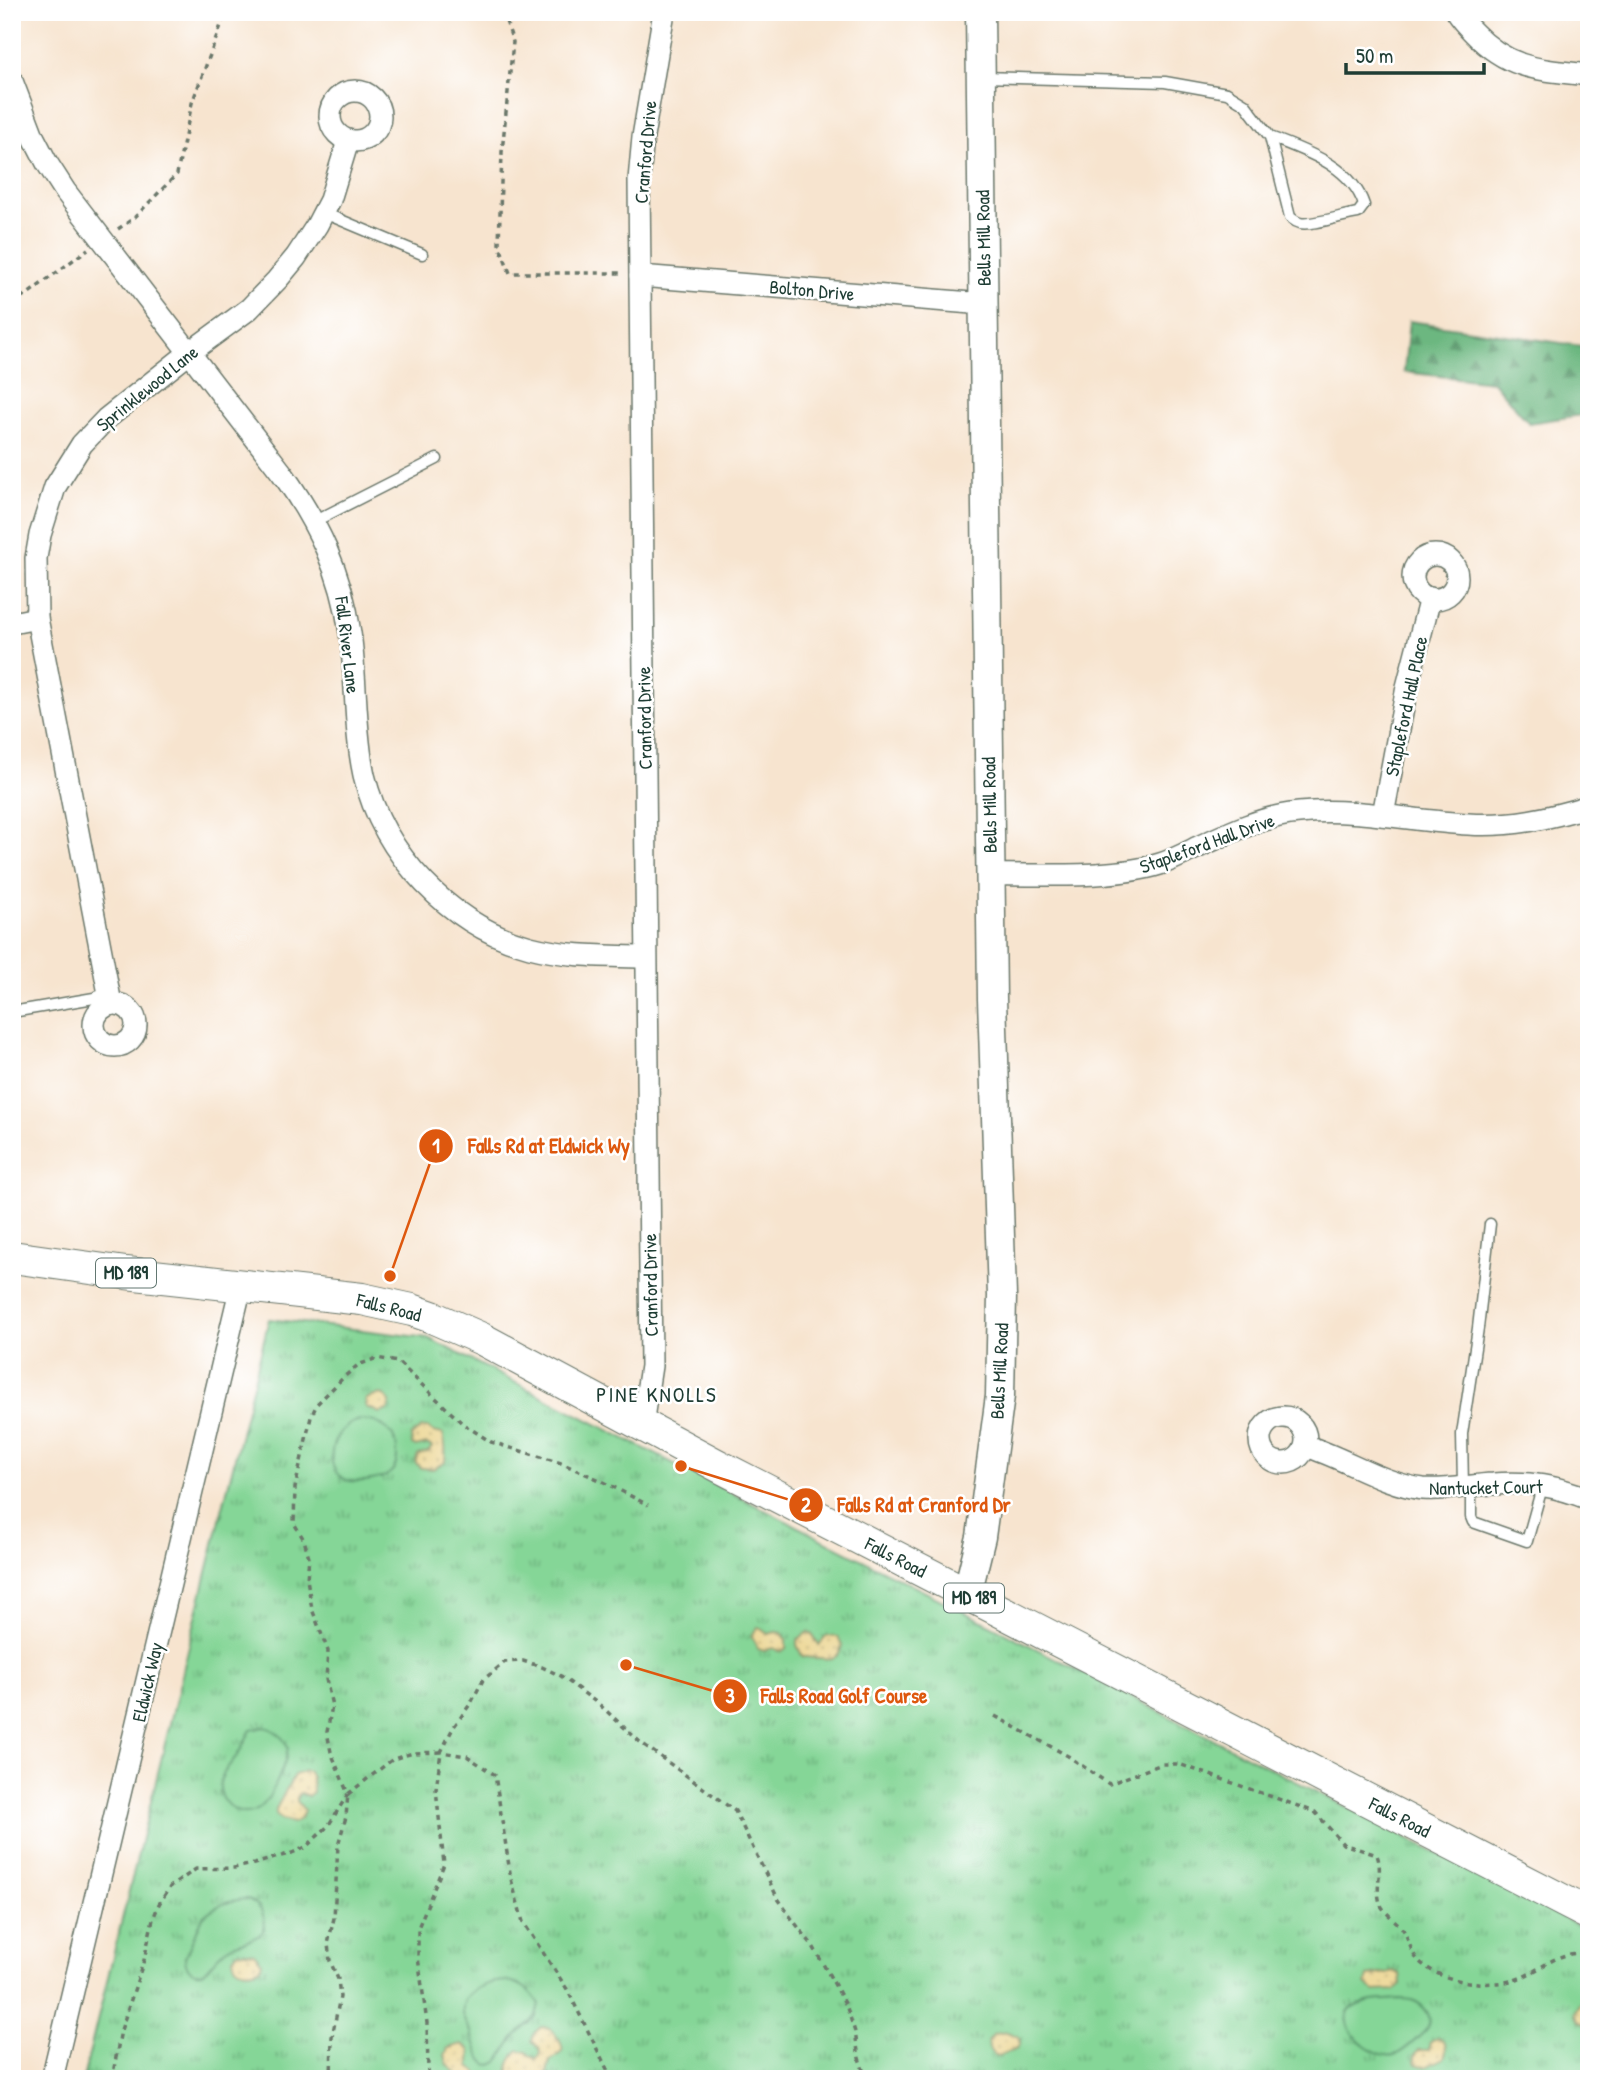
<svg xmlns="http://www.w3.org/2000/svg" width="1601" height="2091" font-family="'Patrick Hand',sans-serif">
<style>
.grass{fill:url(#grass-tufts);stroke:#528a66;stroke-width:2}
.forest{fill:url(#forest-firs);stroke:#467a5a;stroke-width:2}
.sand{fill:url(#sand-dots);stroke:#868c69;stroke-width:2}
.green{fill:#85d697;stroke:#528a66;stroke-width:2}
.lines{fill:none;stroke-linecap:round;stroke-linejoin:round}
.lane-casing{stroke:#6b776a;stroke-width:13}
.street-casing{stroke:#6b776a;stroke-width:24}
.secondary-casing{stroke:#6b776a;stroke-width:31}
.primary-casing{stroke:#6b776a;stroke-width:34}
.path{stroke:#6b776a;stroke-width:3.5;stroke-dasharray:5 5;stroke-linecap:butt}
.lane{stroke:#fff;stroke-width:10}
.street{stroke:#fff;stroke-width:21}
.secondary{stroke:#fff;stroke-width:28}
.primary{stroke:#fff;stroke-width:32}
.labels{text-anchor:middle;stroke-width:5;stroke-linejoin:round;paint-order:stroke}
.shield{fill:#fff;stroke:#627771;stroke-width:2}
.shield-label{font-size:18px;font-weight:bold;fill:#1f3d34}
.street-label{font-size:19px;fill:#1f3d34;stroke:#fff}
.neighbourhood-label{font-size:21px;letter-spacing:2px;fill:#1f3d34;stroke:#fff}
.leader{fill:none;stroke:#de580e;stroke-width:2.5}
.callout-dot{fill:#de580e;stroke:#fff;stroke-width:2.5}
.mark-label{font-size:21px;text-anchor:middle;font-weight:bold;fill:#fff}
.callout-label{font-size:21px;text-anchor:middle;font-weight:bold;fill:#de580e;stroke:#fff;stroke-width:5;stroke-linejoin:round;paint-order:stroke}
</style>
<defs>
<pattern id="grass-tufts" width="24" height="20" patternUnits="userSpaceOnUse" patternTransform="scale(1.75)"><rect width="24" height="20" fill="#85d697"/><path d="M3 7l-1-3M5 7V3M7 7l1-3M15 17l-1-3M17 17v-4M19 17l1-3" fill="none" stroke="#6caf7c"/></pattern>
<pattern id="forest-firs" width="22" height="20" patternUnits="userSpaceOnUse" patternTransform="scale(1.75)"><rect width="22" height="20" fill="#6cb780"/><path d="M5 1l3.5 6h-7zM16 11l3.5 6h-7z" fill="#58966a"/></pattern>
<pattern id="sand-dots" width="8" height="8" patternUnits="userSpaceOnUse" patternTransform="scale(1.75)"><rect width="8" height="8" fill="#eeda9e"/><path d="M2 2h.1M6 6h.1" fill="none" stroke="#ccbc89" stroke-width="1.8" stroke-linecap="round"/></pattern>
</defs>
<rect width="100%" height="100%" fill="#fff"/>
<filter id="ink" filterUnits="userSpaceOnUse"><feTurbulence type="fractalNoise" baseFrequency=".0143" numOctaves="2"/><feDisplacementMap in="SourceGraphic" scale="14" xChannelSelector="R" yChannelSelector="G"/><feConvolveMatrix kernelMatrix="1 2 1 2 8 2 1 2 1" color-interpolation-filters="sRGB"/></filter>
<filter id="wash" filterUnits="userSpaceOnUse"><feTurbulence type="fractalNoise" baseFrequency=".00686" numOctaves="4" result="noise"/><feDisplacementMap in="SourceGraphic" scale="28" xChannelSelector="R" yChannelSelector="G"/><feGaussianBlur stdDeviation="1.57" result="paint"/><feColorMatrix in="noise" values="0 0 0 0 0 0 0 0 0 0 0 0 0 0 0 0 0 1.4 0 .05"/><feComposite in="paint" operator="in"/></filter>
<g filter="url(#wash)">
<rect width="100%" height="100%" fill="#f7e4cf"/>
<path class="grass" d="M269,1319l159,19 1161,593v148h-1506z"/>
<g class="forest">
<path d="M12,298l8,7v22l-8,10z"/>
<path d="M1409,321l180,26v67l-60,9 -36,-41 -89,-10z"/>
</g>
<g class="sand">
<path d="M380,1394l4,1 6,7 -2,8 -8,3 -14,-6v-8z"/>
<path d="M422,1428h6l5,4 10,2c3,11 3,18 2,28l-12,7 -12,-1 -6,-6 3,-7 10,-3 4,-5 -5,-3 -11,3 -4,-2 -1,-9z"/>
<path d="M758,1627l10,7 8,-2 6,1 4,6v10l-4,3 -9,-4 -9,3 -6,-2 -7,-13z"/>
<path d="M808,1632l5,3 6,10 7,-9 12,1 4,8c-3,13 -9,15 -22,13 -6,0 -12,0 -18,-2l-5,-11v-5z"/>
<path d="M305,1771l4,1 3,6 1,14 -5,4 -8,-3 -3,3v5l7,9c-2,8 -5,10 -11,13l-11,-3 -6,-5v-6l18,-34z"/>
<path d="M238,1951l16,2 8,9 -1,5c-11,6 -28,6 -28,-10z"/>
<path d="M1393,1971l7,3 1,11 -6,5 -21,1 -8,-7 2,-8 18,-3z"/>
<path d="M1581,2002l8,2v22l-10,-6 -4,-7z"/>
<path d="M541,2027l9,1c5,7 14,15 12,24l-12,9 -3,12 -6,5 -28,1c-9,-10 -3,-21 6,-29l8,2 3,4 6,3 4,-6 -1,-5 -7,-7 2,-8z"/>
<path d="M1007,2032l12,5 1,6 -3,5 -18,8 -4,-1 -6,-6 -1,-8 6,-7z"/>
<path d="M1437,2038c10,3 11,11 7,20l-18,9 -10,-3c-2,-6 -2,-10 3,-14h10l2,-8z"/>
<path d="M462,2044c13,6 7,13 8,23l7,5 2,7h-24l4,-4 -11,-10 -3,-10 3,-7z"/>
</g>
<g class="green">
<path d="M361,1420c21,0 38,14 36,36 0,6 -1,11 -5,15 -7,9 -30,11 -41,10 -30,-4 -24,-55 10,-61z"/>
<path d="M263,1727c13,1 20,10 25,21 -2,15 -16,50 -28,60 -18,14 -43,-4 -40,-26 2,-10 12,-19 18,-28 5,-7 8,-16 13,-24z"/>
<path d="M248,1899c7,3 13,8 15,16 10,27 -23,24 -36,33 -10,7 -16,17 -24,25 -11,2 -18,-5 -18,-16l18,-40c10,-11 30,-18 45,-18z"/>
<path d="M508,1981c15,3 23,10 31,23l-3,12 -23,23 -15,23 -6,3 -6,-1c-9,-8 -10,-19 -14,-30 -3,-7 -8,-14 -9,-21 -3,-23 27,-32 45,-32z"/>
<path d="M1399,1999c10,0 18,1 25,9 7,8 8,16 0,24 -6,6 -22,21 -30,23 -19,5 -68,-34 -38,-49 13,-7 29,-5 43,-7z"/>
</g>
</g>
<g filter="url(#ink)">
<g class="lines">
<defs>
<g id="lane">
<path d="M983,77l182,5 62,11 18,11 25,33 20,80c4,3 5,5 10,6 10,3 44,-8 58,-10l6,-8c-13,-40 -59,-54 -94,-68"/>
<path d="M324,213l98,41"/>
<path d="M313,522l124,-63"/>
<path d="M12,1012l82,-14 14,-6"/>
<path d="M1471,1486v31l2,5 54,19 16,-57"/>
<path d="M1463,1487l-1,-53 16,-106 12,-104"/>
</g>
<g id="street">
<path d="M1456,12c5,8 11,14 18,21 35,37 67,37 115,42"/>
<path d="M12,81l21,55 14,27 18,28 217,282c35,49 60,100 68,160 7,47 4,96 14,142 19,80 87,151 166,172 38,10 78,9 116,10"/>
<circle cx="355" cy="116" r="25"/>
<path d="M640,276l344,28"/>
<circle cx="1435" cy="577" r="22"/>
<path d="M12,623l25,-5"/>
<path d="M1383,815l24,-128 23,-89"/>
<path d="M990,875c52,-1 121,4 170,-11 13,-4 26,-11 38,-17 32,-15 66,-31 101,-34 56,-6 113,8 169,11 42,3 82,-6 121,-18"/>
<path d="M111,1004l-74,-386 -1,-60 4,-23 15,-48 27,-43 24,-25 83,-66 60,-44 28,-29 19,-23 21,-32 13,-25 18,-59"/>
<circle cx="115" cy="1025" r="21"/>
<circle cx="1283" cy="1440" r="23"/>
<path d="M642,1425l9,-59 -12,-1186 4,-43 21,-125"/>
<path d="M1306,1446c39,12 76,38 117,43 23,2 47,-4 70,-5 35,-3 64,2 96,15"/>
<path d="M52,2079l189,-793"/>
</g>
<path id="secondary" d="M967,1594l14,-57 19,-141 2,-100 -10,-297 -12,-987"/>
<path id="primary" d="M12,1257l114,16 236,26 50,11 20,7 50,22 233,125 874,450"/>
</defs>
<use href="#lane" class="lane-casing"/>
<use href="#street" class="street-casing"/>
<use href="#secondary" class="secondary-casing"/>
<use href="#primary" class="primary-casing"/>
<g class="path">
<path d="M503,12l10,30 -11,110 -3,92 11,29h110"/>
<path d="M118,229l16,-11 43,-44 15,-71 34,-91"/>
<path d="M12,302l17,-9 59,-44"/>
<path d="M995,1716l73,40 41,28 53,-20h17l136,48 28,32 34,11c6,16 -2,31 3,48 4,11 18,18 24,28 5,9 7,22 14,29 20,22 69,28 96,20 29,-9 42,-31 75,-26"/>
<path d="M112,2079l9,-49 23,-70 9,-41 6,-15 11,-17 26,-18 38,-1 20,-4 38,-11 14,-6 22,-21 20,-32 -17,-42 -4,-20 5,-26 -6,-27 2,-28 -16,-42 -5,-30 2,-22 -5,-17 -10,-17 1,-35 16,-71 6,-13 27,-27 14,-12 19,-7 21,4 65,62 28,18 70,21 41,18 46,24"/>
<path d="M331,2079l1,-42 8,-40 -2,-18 -8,-18 -2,-17 6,-26 4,-73 8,-28 2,-23 45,-35 20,-6 28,-1 -5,37 8,75 -26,64v29l9,66 1,48 3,8"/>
<path d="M612,2079l-45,-90 -44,-67 -12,-43 -16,-104 -28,-19 -26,-4 12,-24 18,-25 12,-23 22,-18 18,-1 19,6 19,9 40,30 39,36 95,69 42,86 15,22 21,27 33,59 9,27 4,26 7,21"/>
</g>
<use href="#lane" class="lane"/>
<use href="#street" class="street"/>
<use href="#secondary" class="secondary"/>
<use href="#primary" class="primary"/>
</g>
</g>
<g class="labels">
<g class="shield">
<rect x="96" y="1258.5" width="60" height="29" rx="5"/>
<rect x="944" y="1583.5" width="60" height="29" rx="5"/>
</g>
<g class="shield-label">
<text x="126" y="1279">MD 189</text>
<text x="974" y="1604">MD 189</text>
</g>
<g class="street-label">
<text transform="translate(645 152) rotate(-85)" y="7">Cranford Drive</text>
<text transform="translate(983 238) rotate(-91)" y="7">Bells Mill Road</text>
<text transform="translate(812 290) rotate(5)" y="7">Bolton Drive</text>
<text transform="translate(147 388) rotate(-39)" y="7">Sprinklewood Lane</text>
<text transform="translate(348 645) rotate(83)" y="7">Fall River Lane</text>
<text transform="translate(1406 706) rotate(-78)" y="7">Stapleford Hall Place</text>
<text transform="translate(644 718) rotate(-91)" y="7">Cranford Drive</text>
<text transform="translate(989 805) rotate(-91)" y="7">Bells Mill Road</text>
<text transform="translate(1207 843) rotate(-20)" y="7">Stapleford Hall Drive</text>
<text transform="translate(650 1285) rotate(-91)" y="7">Cranford Drive</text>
<text transform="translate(389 1307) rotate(14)" y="7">Falls Road</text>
<text transform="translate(999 1371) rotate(-87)" y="7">Bells Mill Road</text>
<text transform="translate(1486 1487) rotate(-1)" y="7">Nantucket Court</text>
<text transform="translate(896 1557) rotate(27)" y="7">Falls Road</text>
<text transform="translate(147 1682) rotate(-77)" y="7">Eldwick Way</text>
<text transform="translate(1400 1817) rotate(27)" y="7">Falls Road</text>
</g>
<g class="neighbourhood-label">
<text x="657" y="1402">PINE KNOLLS</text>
</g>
</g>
<path class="leader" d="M390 1276L436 1146M681 1466L806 1505M626 1665L730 1696"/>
<g class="callout-dot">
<circle cx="390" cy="1276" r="7"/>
<circle cx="681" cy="1466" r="7"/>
<circle cx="626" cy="1665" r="7"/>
<circle cx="436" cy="1146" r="18"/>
<circle cx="806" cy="1505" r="18"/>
<circle cx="730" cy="1696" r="18"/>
</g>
<g class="mark-label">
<text x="436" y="1153">1</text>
<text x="806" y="1512">2</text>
<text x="730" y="1703">3</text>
</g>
<g class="callout-label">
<text x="549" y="1153">Falls Rd at Eldwick Wy</text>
<text x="924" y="1512">Falls Rd at Cranford Dr</text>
<text x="844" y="1703">Falls Road Golf Course</text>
</g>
<rect width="1601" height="2091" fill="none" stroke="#fff" stroke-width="42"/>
<path d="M1346 63v10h138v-10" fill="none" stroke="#1f3d34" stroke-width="3.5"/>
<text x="1356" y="63" font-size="21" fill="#1f3d34" stroke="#ffffff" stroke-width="5" paint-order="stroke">50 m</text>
</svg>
